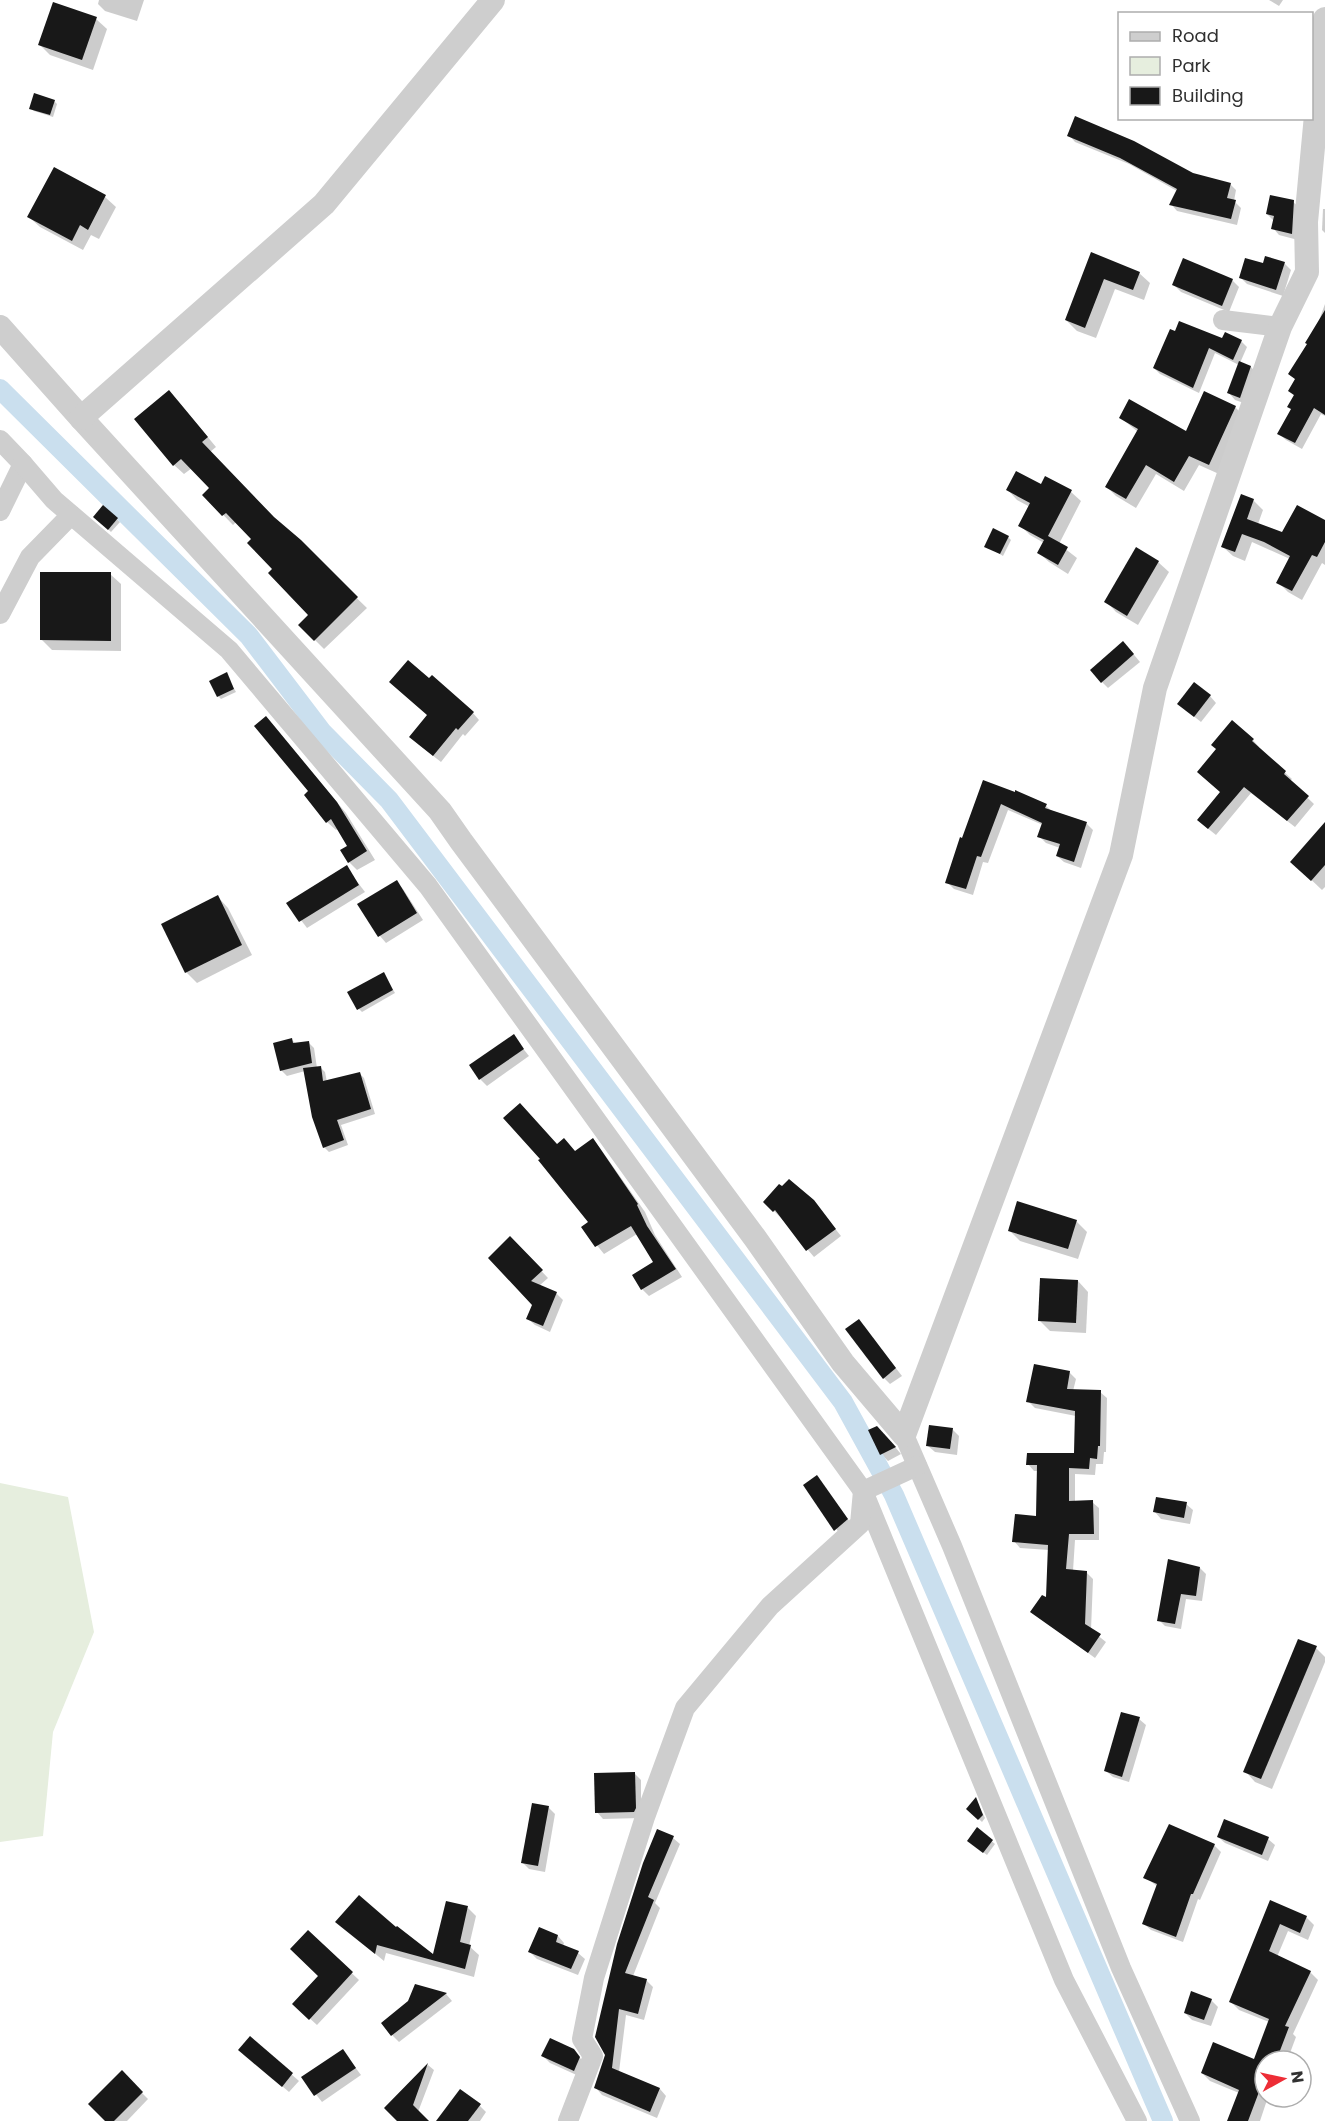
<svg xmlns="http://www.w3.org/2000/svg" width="1325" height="2121" font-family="Poppins,sans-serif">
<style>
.green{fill:#e6eede}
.shadow{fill:#0003}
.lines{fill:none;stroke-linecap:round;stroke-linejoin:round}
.canal{stroke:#cadfee;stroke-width:20}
.building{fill:#181818}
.minor{stroke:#cecece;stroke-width:20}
.tertiary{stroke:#cecece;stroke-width:24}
</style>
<rect width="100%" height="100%" fill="#fff"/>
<path class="green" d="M0,1483l68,14 26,135 -41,100 -10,104 -43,6z"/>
<g class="shadow">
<path d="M99,0h45l-7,21 -32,-10 -7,-7z"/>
<path d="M1269,0h14l-4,6z"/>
<path d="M96,19l11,10 -14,41 -43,-15 -10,-10z"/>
<path d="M54,101l3,3 -4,13 -19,-6 -3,-3z"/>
<path d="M1069,135l124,40 37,9 6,6 -2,11 7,7 -4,17 -60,-14 -6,-7 6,-13 -48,-27 -54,-22z"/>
<path d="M54,169l51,28 11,10 -17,32 -8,-4 -8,15 -43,-23 -11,-10z"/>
<path d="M1293,202l7,6 -2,32 -19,-5 -6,-7 1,-7 -7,-7z"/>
<path d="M1323,209h2v24l-3,-3z"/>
<path d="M1092,254l47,19 11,10 -6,17 -29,-11 -19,49 -19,-7 -11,-11z"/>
<path d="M1284,263l7,7 -8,26 -36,-12 -6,-6 23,-13z"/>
<path d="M1232,280l7,7 -10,25 -48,-20 -7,-7z"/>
<path d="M1325,304v112l-4,-2 -19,35 -16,-9 -7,-6 13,-24 3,-13 -5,-6 7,-11z"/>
<path d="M1223,340l18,1 6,6 -7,16 11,4 6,7 -10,30 -12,-4 -6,-7 10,-28 -24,-12 -16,40 -39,-19 -6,-6z"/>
<path d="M178,401l38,46 -6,5 66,68 91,88 -43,41 -24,-24 10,-10 -56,-76 -18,-17 -3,3 -29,-30 8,-7 -20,-20 -8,6 -10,-9z"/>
<path d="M1235,407l9,9 -25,58 -20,-9 -15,26 -28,-17 -20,34 -20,-12 -10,-10 32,-54 -17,-14 66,15z"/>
<path d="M1041,486l30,6 10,9 -22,43 18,14 -9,16 -19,-12 -10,-9 5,-10 -14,-8 -10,-10 10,-18 -13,-7 -9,-10z"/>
<path d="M1253,500l10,10 -5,14 25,10 42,-12v43l-3,-2 -20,37 -14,-8 -10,-10 12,-23 -38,-17 -7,19 -12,-5 -10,-9z"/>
<path d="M103,507l17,15 -9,10 -16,-15z"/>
<path d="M1008,537l3,3 -8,16 -17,-10z"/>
<path d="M1158,562l11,10 -31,53 -22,-13 -10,-11z"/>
<path d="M110,574l11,10v67l-69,-1 -11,-11z"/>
<path d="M1130,650l10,12 -32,26 -6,-6z"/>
<path d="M226,674l10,18 -15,7 -3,-3z"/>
<path d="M1210,696l6,7 -15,19 -15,-12z"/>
<path d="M473,713l6,7 -14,16 -2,-2 -22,28 -23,-18z"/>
<path d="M266,718l80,95 29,47 -18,10 -8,-8v-16l-10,-18 -3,2 -9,-8 -21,-27 4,-3z"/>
<path d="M1253,740l6,7 -1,1 34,31 -2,2 24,23 -19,23 -44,-34 -35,42 -10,-8 16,-35 -4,-42z"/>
<path d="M984,782l62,24 7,6 34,12 6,6 -12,38 -17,-6 -7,-6 3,-8 -14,-5 -7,-7 4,-11 -35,-15 -20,53 -5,-1 -10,33 -19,-6 -7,-7z"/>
<path d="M1325,824v63l-3,3 -19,-18z"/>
<path d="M346,867l19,25 -58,36 -19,-25z"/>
<path d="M396,882l7,7 20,31 -37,23 -6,-7 -20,-31z"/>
<path d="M218,897l10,11 24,47 -55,28 -11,-11z"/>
<path d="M384,974l11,19 -33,19 -3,-3z"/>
<path d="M513,1036l16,20 -42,30 -7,-7z"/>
<path d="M291,1039l5,5 12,-2 6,6 3,20 3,-1 5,5 2,10 32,-9 5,5 11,36 -34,11 7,20 -19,7 -5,-5 -19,-76 -18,5 -6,-6z"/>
<path d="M593,1140l7,8 45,64 10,23 27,42 -33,19 -7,-7 13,-26 -18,-29 -33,20 -21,-26 7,-5 -33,-77 18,7z"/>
<path d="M813,1201l28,35 -27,21 -33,-39 -16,-16z"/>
<path d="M1076,1221l11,11 -9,27 -58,-18 -11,-11z"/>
<path d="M510,1238l38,40 -9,8 17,7 7,7 -13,32 -15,-7 -7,-6 6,-15z"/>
<path d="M1078,1281l10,11 -2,41 -36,-2 -11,-11z"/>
<path d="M865,1328l37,48 -12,8 -6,-6z"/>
<path d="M1069,1372l7,7 -3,12 27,1 7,6 -1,54h-2l-1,12h-7l-1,11 -20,-1v28h17l7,6v32h-24l-2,31 13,1 7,7 -2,51 15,12 -11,16 -63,-46 15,-12 2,-50 -29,-2 -6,-7 24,-23v-47h-4l-6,-7 47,-10 1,-38 -41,-8 -7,-7z"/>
<path d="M952,1429l7,7 -2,19 -22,-3 -7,-6z"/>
<path d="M884,1434l17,20 -13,7 -7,-7z"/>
<path d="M817,1477l36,49 -11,11 -37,-52z"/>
<path d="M1186,1504l7,6 -3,14 -29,-5 -6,-7z"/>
<path d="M1200,1568l6,6 -4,27 -16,-2 -5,30 -16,-3 -6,-6z"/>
<path d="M1316,1648l9,9v5l-53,127 -17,-7 -10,-11z"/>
<path d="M1139,1719l7,6 -17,57 -16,-5 -7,-6z"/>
<path d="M634,1773l7,7v38l-38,1 -6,-7z"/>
<path d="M976,1800l9,18 -3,4 -14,-13z"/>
<path d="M548,1807l7,7 -10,58 -16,-3 -7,-7z"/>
<path d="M977,1829l18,15 -8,11 -15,-11z"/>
<path d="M1218,1837l50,2 7,6 -7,16 -43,-18z"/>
<path d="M673,1838l7,6 -25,59 5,5 -27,68 13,4 7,7 -9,33 -18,-5 -7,57 41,17 6,7 -9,22 -55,-23 -6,-7 11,-33 12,-111z"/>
<path d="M1214,1845l7,7 -21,48 -2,-1 -15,43 -32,-12 -7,-6 14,-37 -13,-10z"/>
<path d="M1271,1902l35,15 8,8 -6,15 -20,-9 -11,26 33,15 8,8 -25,54 3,3 -9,24h-22v36h3l-8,24h-31l10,-28 -29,-12 -8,-8 53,-12 14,-39 -30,-12 -8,-8z"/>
<path d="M468,1908l8,8 -7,30 10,9 -5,22 -88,-24 -2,8 -47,-39 59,7 38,28z"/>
<path d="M308,1932l51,48 -42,45 -23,-21 26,-28z"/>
<path d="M558,1936l6,7 -1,3 15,7 7,6 -7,16 -41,-16 -7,-7z"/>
<path d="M416,1986l30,8 6,7 -53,41 -7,-7z"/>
<path d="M1211,2000l7,7 -7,19 -19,-6 -7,-7z"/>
<path d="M250,2038l49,43 -10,11 -42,-36z"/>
<path d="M343,2051l18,24 -39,27 -19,-24z"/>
<path d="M574,2051l12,14 -5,12 -31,-14 -7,-7z"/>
<path d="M428,2065l6,5 -16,42 9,9h-28l-13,-13z"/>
<path d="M122,2073l26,26 -21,22h-20z"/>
<path d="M480,2106l6,6 -6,9h-42z"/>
</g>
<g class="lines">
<path class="canal" d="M0,389l249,247 73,96 67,68 454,602 51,93 269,626"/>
</g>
<g class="building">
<path d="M53,2l44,15 -15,43 -44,-15z"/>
<path d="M34,93l21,7 -5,15 -21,-6z"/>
<path d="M1075,116l59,25 59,32 38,10 -4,15 9,2 -5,19 -62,-14 8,-16 -57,-31 -53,-22z"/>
<path d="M54,167l52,28 -18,35 -8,-5 -8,16 -45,-24z"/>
<path d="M1270,195l24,5 -2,34 -21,-5 3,-13 -8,-2z"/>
<path d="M1091,252l49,20 -7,18 -29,-11 -19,49 -20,-8z"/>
<path d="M1265,256l20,6 -9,28 -37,-12 6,-20 18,5z"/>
<path d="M1183,258l50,21 -11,27 -50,-21z"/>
<path d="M1325,310v105l-11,-7 -19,35 -18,-9 14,-25 -4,-2 7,-12 -6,-4 7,-12 -7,-5 19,-30 -2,-1z"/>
<path d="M1179,321l43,17 3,-6 17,8 -9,20 -24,-12 -16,40 -40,-20 17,-39 5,2z"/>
<path d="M1239,361l12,5 -11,32 -13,-5z"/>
<path d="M169,390l39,47 -6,5 72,75 27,23 57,57 -44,44 -16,-16 10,-10 -40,-42 4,-4 -25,-26 4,-4 -25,-26 -4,3 -20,-21 7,-7 -28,-29 -8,7 -39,-47z"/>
<path d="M1204,391l32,15 -27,59 -20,-9 -15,26 -28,-17 -20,34 -21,-12 33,-58 -19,-11 10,-19 57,32z"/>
<path d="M1016,471l25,13 4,-8 27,14 -24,46 20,11 -10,18 -21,-12 7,-13 -26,-14 12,-23 -24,-13z"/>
<path d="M1241,494l13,5 -7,20 35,13 15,-27 28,15v22l-8,15 -5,-2 -20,36 -16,-8 14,-27 -26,-14 -22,-8 -7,18 -14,-5z"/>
<path d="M103,505l15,13 -10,12 -15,-13z"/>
<path d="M993,528l16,8 -9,18 -16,-7z"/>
<path d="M1136,547l23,14 -32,55 -23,-14z"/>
<path d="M40,572h71v69l-71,-1z"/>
<path d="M1123,641l11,13 -33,29 -11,-13z"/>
<path d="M408,660l21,18 3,-3 42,37 -16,18 -2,-2 -23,28 -24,-19 18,-22 -38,-33z"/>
<path d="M227,672l7,17 -17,8 -8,-16z"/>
<path d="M1194,682l17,13 -17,22 -17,-13z"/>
<path d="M266,716l71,86 30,49 -19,12 -8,-13 7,-4 -16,-27 -5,4 -22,-28 4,-4 -54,-65z"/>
<path d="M1232,720l22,19 -2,2 34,30 -2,3 25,22 -22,25 -43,-34 -36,42 -11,-9 23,-28 -23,-20 19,-23 -5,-4z"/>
<path d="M983,780l32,12v-2l32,14 -2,4 42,14 -13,40 -18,-6 4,-12 -23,-7 5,-14 -41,-19 -20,53 -4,-1 -11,33 -21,-6 15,-46 2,1z"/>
<path d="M1325,822v43l-14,16 -21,-19z"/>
<path d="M347,865l12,20 -60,37 -13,-19z"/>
<path d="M397,880l20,33 -39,24 -21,-33z"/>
<path d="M218,895l24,50 -57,28 -24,-49z"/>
<path d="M384,972l9,18 -36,20 -10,-18z"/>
<path d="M514,1034l10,15 -45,31 -10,-15z"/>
<path d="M292,1038l1,5 16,-2 3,22 -32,8 -7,-28z"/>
<path d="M321,1066l2,15 37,-9 11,37 -34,11 7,20 -21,8 -11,-31 -9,-49z"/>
<path d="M520,1103l37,41 7,-6 11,13 18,-13 45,66 -1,1 10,21 29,43 -35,21 -9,-15 21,-13 -22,-36 -36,21 -14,-20 7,-5 -50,-62 2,-1 -37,-41z"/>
<path d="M789,1179l25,21 22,29 -30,22 -31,-41 -2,2 -10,-10 16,-18 3,2z"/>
<path d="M1017,1201l60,19 -9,29 -60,-18z"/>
<path d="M510,1236l33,34 -12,11 26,11 -14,34 -17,-7 6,-14 -44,-47z"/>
<path d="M1040,1278l38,2 -2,43 -38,-2z"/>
<path d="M859,1319l37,49 -13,11 -38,-50z"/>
<path d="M1034,1364l36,7 -3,18 34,1 -1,56h-2l-1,13 -7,-1 -1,11 -20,-1v33l24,-1 1,34h-25l-3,35 21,2 -2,53 16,10 -13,19 -58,-41 12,-17 4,2 2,-52 -36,-3 3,-28 21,2 1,-51h-11l1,-12h47l1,-42 -49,-9z"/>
<path d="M929,1425l24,3 -3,21 -24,-3z"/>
<path d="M877,1426l19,21 -16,8 -12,-25z"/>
<path d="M817,1475l31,44 -14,12 -31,-46z"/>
<path d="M1156,1497l31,5 -3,16 -31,-6z"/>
<path d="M1168,1559l32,8 -4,29 -15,-2 -6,30 -18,-3z"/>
<path d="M1298,1639l19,7 -56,133 -18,-7z"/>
<path d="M1121,1712l19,5 -18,60 -18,-6z"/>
<path d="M635,1772l1,36 -2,4 -39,1 -1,-40z"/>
<path d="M976,1797l7,18 -5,5 -12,-11z"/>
<path d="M532,1803l17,3 -11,60 -17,-3z"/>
<path d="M1224,1819l45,18 -7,18 -45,-18z"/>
<path d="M1169,1824l46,20 -22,50h-2l-15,43 -34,-13 15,-40 -14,-6z"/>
<path d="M977,1827l16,13 -10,13 -16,-12z"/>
<path d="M657,1829l17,7 -26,61 6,3 -29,73 22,6 -9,35 -19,-5 -7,59 48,20 -10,24 -56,-24 11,-33 -10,-18 22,-93 26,-81z"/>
<path d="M359,1895l37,32 1,-1 36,28 13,-53 22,5 -8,36 11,3 -6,24 -88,-24 -2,9 -40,-32z"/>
<path d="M1270,1900l37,16 -7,17 -20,-9 -11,27 42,20 -26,55 4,1 -13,34h-11v15l-17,45h-21l12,-31 -38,-17 12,-31 41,17 15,-40 -40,-17z"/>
<path d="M539,1927l19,8 -2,7 23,9 -8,18 -43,-17z"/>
<path d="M308,1930l45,42 -44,48 -17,-16 26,-28 -28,-27z"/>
<path d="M415,1984l32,9 -56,43 -10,-13 27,-22z"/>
<path d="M1191,1991l21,8 -8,21 -20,-7z"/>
<path d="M250,2036l43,37 -11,14 -44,-37z"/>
<path d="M550,2038l24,11 6,8 -6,14 -33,-15z"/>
<path d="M343,2049l13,19 -42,28 -13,-19z"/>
<path d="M428,2063l-15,42 16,16h-32l-13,-13z"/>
<path d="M122,2070l21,22 -29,29h-9l-17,-17z"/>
<path d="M460,2089l21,15 -13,17h-32z"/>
</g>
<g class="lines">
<g class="minor">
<path d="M1223,320l57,7"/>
<path d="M0,440l23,24 -23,47"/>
<path d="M23,464l31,36 175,150 199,236 435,605 201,489 73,141"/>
<path d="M0,614l30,-57 41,-42"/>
<path d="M904,1435l48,111 169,422 69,153"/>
<path d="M568,2121l25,-65 -11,-17 12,-61 51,-161 40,-109 85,-102 90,-82 3,-33 54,-25"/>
</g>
<g class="tertiary">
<path d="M0,327l81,91 359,393 21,30 294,397 88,125 61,72 217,-580 34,-167 125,-361 27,-55 -1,-50 19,-203"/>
<path d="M81,418l243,-214 169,-204"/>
</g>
</g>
<rect x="1118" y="12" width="195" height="108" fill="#ffffff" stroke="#adadad" stroke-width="1.5"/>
<rect x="1130" y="32" width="30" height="9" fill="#cecece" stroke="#adadad" stroke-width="1.5"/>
<text x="1172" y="42" font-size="18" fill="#313131">Road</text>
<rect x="1130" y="57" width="30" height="18" fill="#e6eede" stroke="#adadad" stroke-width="1.5"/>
<text x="1172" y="72" font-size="18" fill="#313131">Park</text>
<rect x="1130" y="87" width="30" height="18" fill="#181818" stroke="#adadad" stroke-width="1.5"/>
<text x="1172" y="102" font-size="18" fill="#313131">Building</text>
<g transform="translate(1283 2079) rotate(82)"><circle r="28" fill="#ffffff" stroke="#adadad" stroke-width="1.5"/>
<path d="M0-4.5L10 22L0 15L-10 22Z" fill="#ed2d36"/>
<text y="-9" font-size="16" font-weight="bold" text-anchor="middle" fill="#313131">N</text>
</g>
</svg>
